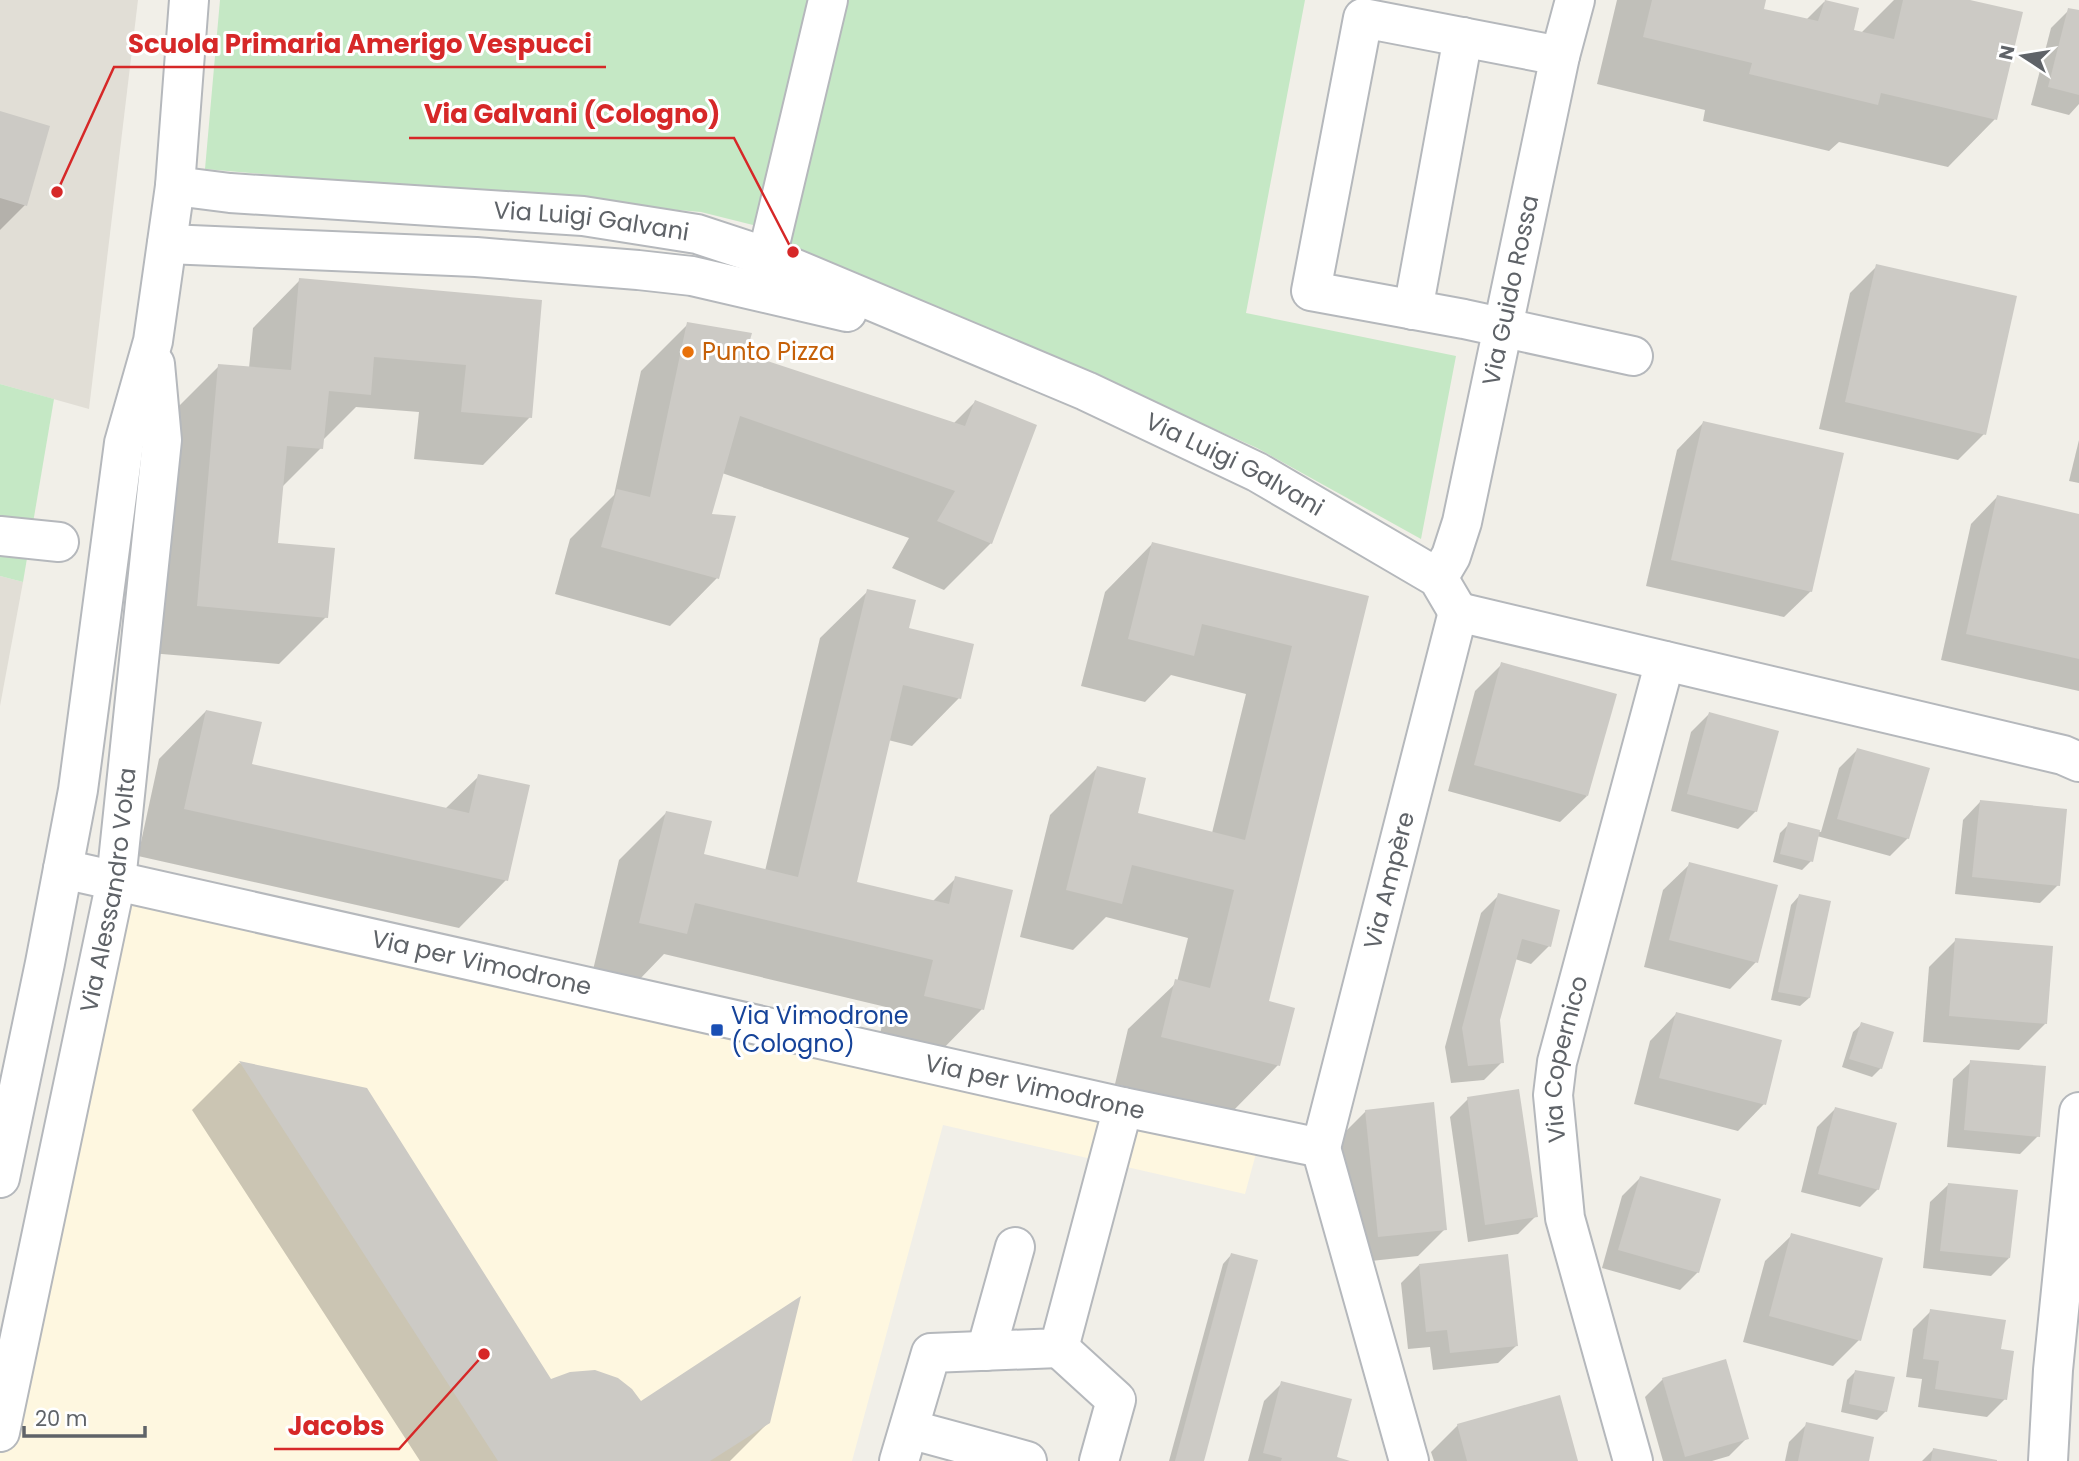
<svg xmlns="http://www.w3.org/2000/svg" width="2079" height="1461" font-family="Poppins,sans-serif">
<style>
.commercial{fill:#fef7e0}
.education{fill:#e1ded6}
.green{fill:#c5e8c5}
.shadow{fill:#0003}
.building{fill:#cccac5}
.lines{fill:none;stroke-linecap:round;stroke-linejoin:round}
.minor-casing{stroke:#b5b8bc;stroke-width:42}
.minor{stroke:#fff;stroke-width:38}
.food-dot{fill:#e8710a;stroke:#fff;stroke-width:2.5}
.transit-dot{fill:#1a4fb4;stroke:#fff;stroke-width:2.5}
.labels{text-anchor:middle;stroke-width:6;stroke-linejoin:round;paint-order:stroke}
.street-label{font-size:24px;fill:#5f6368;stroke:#fff}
.food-label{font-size:24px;fill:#c56008;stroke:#fff;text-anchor:start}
.transit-label{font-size:24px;fill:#164399;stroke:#fff;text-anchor:start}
.leader{fill:none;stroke:#d62828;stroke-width:2.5}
.callout-dot{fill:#d62828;stroke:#fff;stroke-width:2.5}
.callout-label{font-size:26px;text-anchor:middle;font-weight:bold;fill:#d62828;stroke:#fff;stroke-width:6;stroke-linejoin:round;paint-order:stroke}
</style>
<rect width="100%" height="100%" fill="#f1efe8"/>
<path class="commercial" d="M116,881l1145,254 -16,59 -302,-69 -91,336h-852v-29z"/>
<g class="education">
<path d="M0,0h138l-49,409 -89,-25z"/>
<path d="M0,576l23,6 -23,124z"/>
</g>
<g class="green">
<path d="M220,0h1085l-59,313 210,43 -35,183 -164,-91 -255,-114 -167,-67 -78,-41 -56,-14 -496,-43z"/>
<path d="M0,384l54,15 -31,183 -23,-6z"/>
</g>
<g class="shadow">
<path d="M1617,0h148l-3,10 44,10 18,-18 32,7 -4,22 9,2 33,-33h68l33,119 -47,48 -109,-25 -10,9 -126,-30 2,-11 -108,-26z"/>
<path d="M2069,10l10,2v92l-10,11 -38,-10 20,-77z"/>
<path d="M0,113l25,92 -25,25z"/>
<path d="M1877,266l107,168 -26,26 -139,-31 31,-136z"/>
<path d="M300,280l240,21 -10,116 -47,48 -69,-6 5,-47 -63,-5 -34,34 -1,7 -40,40 -5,57 50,72 -47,47 -129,-11 22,-240 47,-47 30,2 4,-40z"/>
<path d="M688,324l56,31 209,69 22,-22 16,141 -47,47 -52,-22 17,-30 -187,-65 -12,42 7,63 -47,48 -115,-32 15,-55 44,-44 27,-124z"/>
<path d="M1703,423l108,168 -27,26 -138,-31 31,-136z"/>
<path d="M2079,440v43l-10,-2z"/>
<path d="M1997,497l82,19v175l-138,-31 30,-136z"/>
<path d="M1152,544l215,53 -100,406 11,62 -47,48 -116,-29 13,-55 49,-47 11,-44 -82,-21 -33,33 -53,-13 30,-122 47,-47 38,47 77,18 34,-139 -75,-19 -26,27 -64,-16 24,-94z"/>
<path d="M868,591l39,39 52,68 -47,48 -24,-6 -34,143 78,19 24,-24 26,131 -47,48 -57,-14 8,-36 -222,-53 -26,27 -45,-11 26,-110 47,-47 36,43 63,15 55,-233z"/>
<path d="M1502,664l85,132 -27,26 -112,-31 27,-100z"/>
<path d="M206,711l44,55 195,43 34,-33 27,104 -47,48 -321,-72 21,-97z"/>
<path d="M1709,714l47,97 -18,18 -67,-18 20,-79z"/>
<path d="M1857,750l51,88 -18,18 -73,-20 -6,25 -9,9 -29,-8 7,-29 9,-9 32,8 18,-64z"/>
<path d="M1980,802l78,83 -18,18 -85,-9 8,-74z"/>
<path d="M1690,864l66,98 -26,27 -86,-22 19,-77z"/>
<path d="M1499,895l50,51 -18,18 -16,-5 -16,61 3,42 -18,18 -33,3 -6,-36 36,-134z"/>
<path d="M1799,896l10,102 -9,8 -29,-6 20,-95z"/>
<path d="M1956,940l90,83 -27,27 -96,-8 6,-75z"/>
<path d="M1676,1014l88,90 -26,27 -104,-27 16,-63z"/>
<path d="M1862,1024l19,44 -9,9 -30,-10 11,-35z"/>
<path d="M1971,1062l67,74 -18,18 -73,-7 6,-68z"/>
<path d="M239,1063l127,27 184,291 90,23 128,19 -38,38h-310l-228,-351z"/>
<path d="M1468,1099l68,117 -18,18 -50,8 -18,-125z"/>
<path d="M1835,1109l43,80 -18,18 -59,-15 16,-65z"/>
<path d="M1366,1111l79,118 -27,27 -66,7 -13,-125z"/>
<path d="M1640,1178l58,94 -18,18 -78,-22 20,-72z"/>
<path d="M1948,1185l61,73 -18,18 -68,-8 7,-66z"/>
<path d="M1792,1235l67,105 -26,26 -90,-24 22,-81z"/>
<path d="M1231,1255l-29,206h-33l54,-197z"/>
<path d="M1419,1265l97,81 -18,17 -65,7 -3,-23 -22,2 -7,-66z"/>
<path d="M1931,1311l74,88 -18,18 -69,-10 4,-28 -16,-2 7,-48z"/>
<path d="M1856,1371l30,40 -9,9 -36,-8 6,-32z"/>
<path d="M1663,1379l84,59 -18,18 -17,5h-49l-18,-64z"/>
<path d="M1282,1383l53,75 12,3h-99l16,-60z"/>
<path d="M1807,1424l61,37h-83l4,-19z"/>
<path d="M1458,1425l118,36h-142l-3,-9z"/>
<path d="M1934,1449l60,12h-72z"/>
</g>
<g class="building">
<path d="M1652,0h114l-2,9 54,12 7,-21 34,8 -5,22 40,9 9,-39h67l53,12 -26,108 -116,-27 -3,12 -129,-31 3,-11 -109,-26z"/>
<path d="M2068,8l11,2v85l-31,-8z"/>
<path d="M0,111l50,15 -23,80 -27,-8z"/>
<path d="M1876,264l141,32 -31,139 -141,-33z"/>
<path d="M299,278l243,22 -10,118 -71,-6 5,-47 -92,-8 -3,38 -42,-4 -6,58 -36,-3 -9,97 57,5 -7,70 -131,-12 21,-242 73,6z"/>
<path d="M687,322l65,11 -6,21 219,72 10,-26 62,25 -45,119 -55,-23 18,-30 -215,-75 -28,98 24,2 -17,63 -118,-32 16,-58 33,8z"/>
<path d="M1703,421l141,32 -32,139 -141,-32z"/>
<path d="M1997,495l82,19v145l-113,-25z"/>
<path d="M1152,542l217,54 -100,405 26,7 -15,58 -119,-29 14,-58 35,9 24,-98 -102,-25 -10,39 -56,-14 31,-124 49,12 -8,35 107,27 47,-194 -90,-22 -8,32 -66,-17z"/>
<path d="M867,589l49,11 -7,28 65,16 -13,55 -58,-14 -46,197 92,22 6,-28 58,14 -29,120 -60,-14 9,-36 -238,-57 -8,31 -48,-11 27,-112 46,10 -8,33 94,23z"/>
<path d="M1501,662l116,32 -29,102 -114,-31z"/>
<path d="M206,710l56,12 -10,42 217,49 9,-39 52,11 -22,96 -324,-72z"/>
<path d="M1709,712l70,19 -22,81 -70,-18z"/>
<path d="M1857,748l73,20 -21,71 -72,-20z"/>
<path d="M1980,800l87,9 -7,77 -88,-9z"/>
<path d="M1788,822l32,8 -7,32 -33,-8z"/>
<path d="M1689,862l89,23 -20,78 -89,-23z"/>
<path d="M1498,893l62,17 -9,37 -29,-8 -22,81 4,43 -36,3 -6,-38z"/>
<path d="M1799,894l32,7 -21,97 -32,-6z"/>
<path d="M1955,938l98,8 -6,78 -98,-8z"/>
<path d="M1676,1012l106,28 -16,65 -107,-27z"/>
<path d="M1861,1022l33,10 -12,37 -33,-10z"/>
<path d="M1970,1060l76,6 -6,71 -76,-7z"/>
<path d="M239,1061l128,27 184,291 19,-7 25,-2 23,8 14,11 9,12 160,-105 -31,127 -60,38h-212z"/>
<path d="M1519,1089l19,128 -53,8 -18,-128z"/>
<path d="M1434,1102l13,128 -69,7 -13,-127z"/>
<path d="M1835,1107l62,16 -18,67 -61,-16z"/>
<path d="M1640,1176l81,23 -22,74 -81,-23z"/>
<path d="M1948,1183l70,7 -8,68 -70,-7z"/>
<path d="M1791,1233l92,25 -22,83 -92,-25z"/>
<path d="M1231,1253l27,7 -54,201h-29z"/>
<path d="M1508,1254l10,92 -68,7 -3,-23 -21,2 -7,-68z"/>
<path d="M1930,1309l76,11 -5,29 13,2 -7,49 -72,-11 4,-28 -16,-2z"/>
<path d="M1726,1359l23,80 -64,18 -23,-79z"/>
<path d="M1855,1370l40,7 -8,35 -38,-8z"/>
<path d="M1281,1381l71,18 -15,58 13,4h-69l1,-3 -19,-5z"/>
<path d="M1560,1395l18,66h-111l-10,-37z"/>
<path d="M1806,1422l68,15 -5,24h-71z"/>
<path d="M1933,1448l64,12v1h-66z"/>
</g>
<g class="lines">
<defs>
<g id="minor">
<path d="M1560,56l-197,-38 -52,273 153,28 169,37"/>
<path id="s1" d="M175,186l55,7 353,23 114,18 70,23 319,134 171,81 181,106 20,34"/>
<path d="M167,244l309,13 162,13 54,6 155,36"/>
<path d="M767,257l61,-257"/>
<path d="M1413,310l50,-273"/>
<path d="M0,536l59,6"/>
<path id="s2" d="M1438,578l13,-22 11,-34 98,-466 15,-56"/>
<path d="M1458,612l605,143 16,7"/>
<path id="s3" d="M63,869l1060,238 198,41"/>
<path id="s4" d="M1321,1148l137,-536"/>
<path d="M1321,1148l88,313"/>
<path d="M0,1178l45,-215 33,-173 46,-347 29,-102 22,-155 14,-186"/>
<path d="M1059,1348l57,52 -17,61"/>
<path d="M986,1351l29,-104"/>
<path d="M909,1429l118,32"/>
<path id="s5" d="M0,1432l116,-551 46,-441 -7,-76"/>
<path d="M899,1461l32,-108 128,-5 64,-241"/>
<path id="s6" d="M1633,1461l-68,-243 -12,-123 4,-33 108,-401"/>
<path d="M2048,1461l5,-91 26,-258"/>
</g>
</defs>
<use href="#minor" class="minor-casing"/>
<use href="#minor" class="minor"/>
</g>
<circle class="food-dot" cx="688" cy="352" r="7"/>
<rect class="transit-dot" x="710" y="1023" width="14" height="14" rx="3.5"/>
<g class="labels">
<g class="street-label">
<text dy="8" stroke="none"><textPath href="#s1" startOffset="418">Via Luigi Galvani</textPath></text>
<text dy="8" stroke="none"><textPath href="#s2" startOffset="298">Via Guido Rossa</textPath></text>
<text dy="8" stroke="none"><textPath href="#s1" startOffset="1110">Via Luigi Galvani</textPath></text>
<text dy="8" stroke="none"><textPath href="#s4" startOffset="276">Via Ampère</textPath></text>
<text dy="8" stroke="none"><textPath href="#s5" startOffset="553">Via Alessandro Volta</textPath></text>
<text dy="8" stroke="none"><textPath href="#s3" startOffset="429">Via per Vimodrone</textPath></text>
<text dy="8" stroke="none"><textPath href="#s6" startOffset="413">Via Copernico</textPath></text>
<text dy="8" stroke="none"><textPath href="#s3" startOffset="996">Via per Vimodrone</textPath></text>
</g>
<g class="food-label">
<text x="702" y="360">Punto Pizza</text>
</g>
<g class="transit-label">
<text x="731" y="1024">Via Vimodrone<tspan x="731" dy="28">(Cologno)</tspan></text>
</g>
</g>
<path class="leader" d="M57 192L114 67H606M793 252L734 138H409M484 1354L399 1449H274"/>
<g class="callout-dot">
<circle cx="57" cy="192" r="7"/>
<circle cx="793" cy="252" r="7"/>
<circle cx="484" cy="1354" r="7"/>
</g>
<g class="callout-label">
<text x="360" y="53">Scuola Primaria Amerigo Vespucci</text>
<text x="572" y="123">Via Galvani (Cologno)</text>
<text x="336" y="1435">Jacobs</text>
</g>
<g transform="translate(2023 56) rotate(282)" stroke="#ffffff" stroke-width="5" paint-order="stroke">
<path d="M0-5L12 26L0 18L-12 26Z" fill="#5f6368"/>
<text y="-10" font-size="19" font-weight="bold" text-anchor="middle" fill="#5f6368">N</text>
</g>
<path d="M24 1426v10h121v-10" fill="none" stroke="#5f6368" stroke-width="3.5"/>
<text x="35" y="1426" font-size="21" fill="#5f6368" stroke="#ffffff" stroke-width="5" paint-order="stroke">20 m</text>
</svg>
